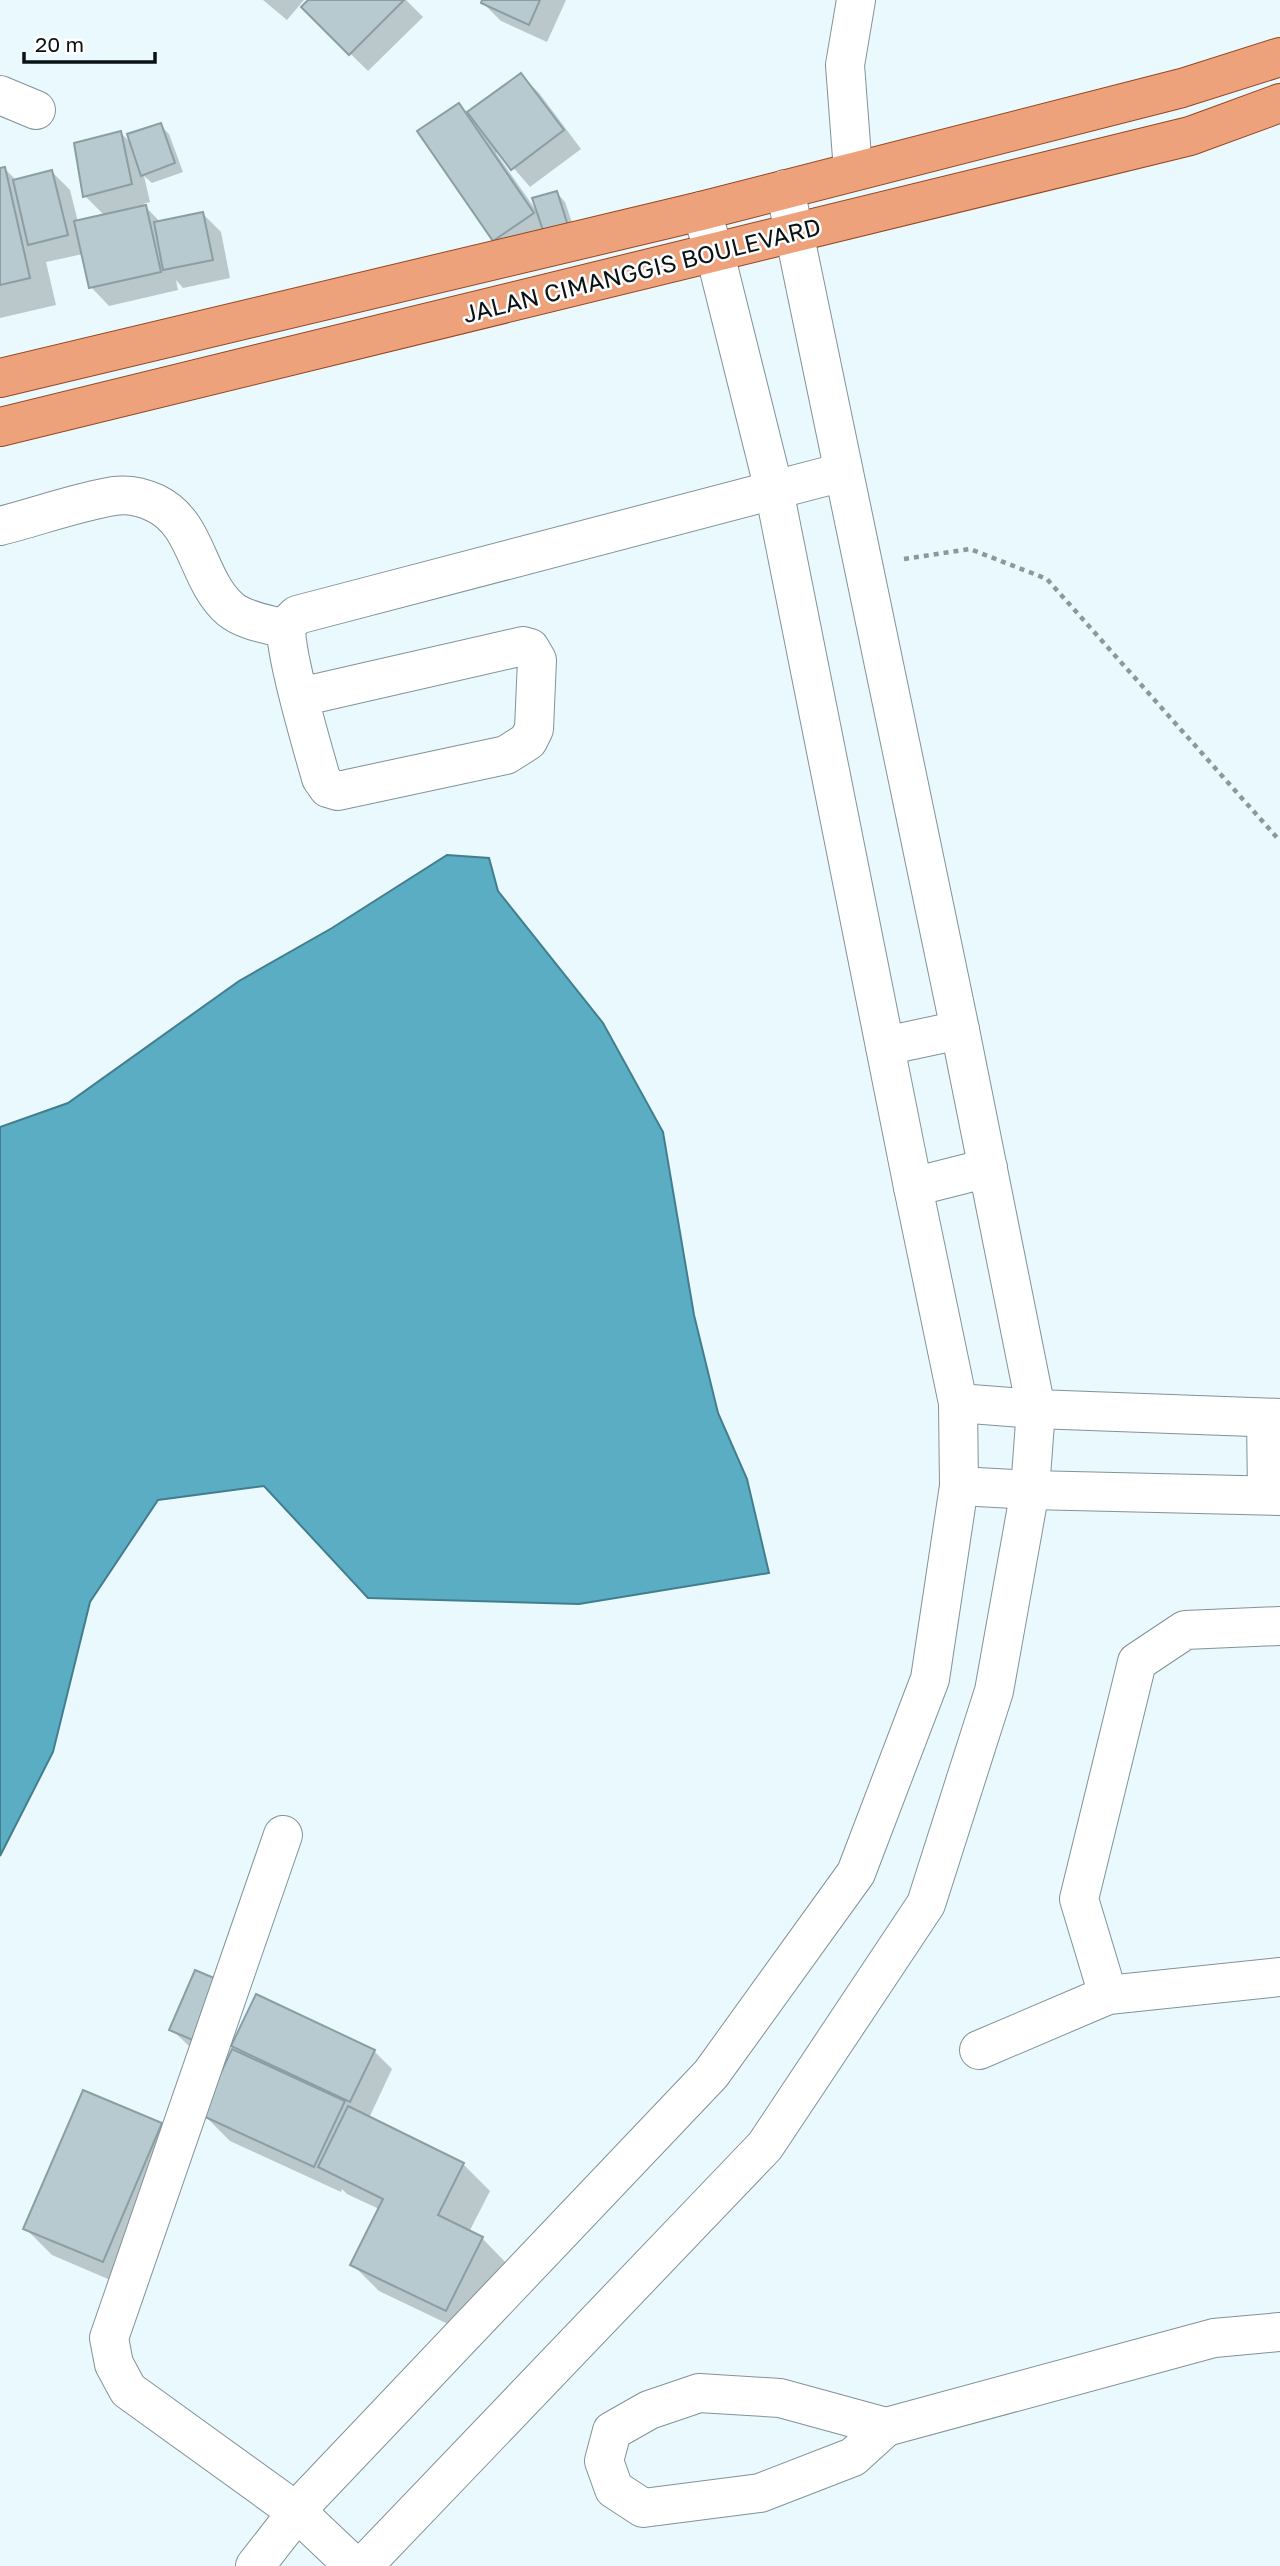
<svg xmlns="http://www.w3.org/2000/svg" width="1280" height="2566" font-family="'Golos Text',sans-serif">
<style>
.water{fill:#5aadc3;stroke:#427e8e;stroke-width:2}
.shadow{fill:#0003}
.building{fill:#b7cad0;stroke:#8b9ea3;stroke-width:2}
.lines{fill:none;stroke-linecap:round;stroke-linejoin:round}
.minor-casing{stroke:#819398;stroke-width:40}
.major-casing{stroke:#96471f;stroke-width:40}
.path{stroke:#8c999c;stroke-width:4.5;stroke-dasharray:5 5;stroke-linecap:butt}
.minor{stroke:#fff;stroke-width:38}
.major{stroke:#eda27c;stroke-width:38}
.labels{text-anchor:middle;stroke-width:5;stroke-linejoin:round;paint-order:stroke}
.street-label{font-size:24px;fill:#0b1214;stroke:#fff}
</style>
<rect width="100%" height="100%" fill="#e9f9fe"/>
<path class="water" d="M447,855l42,3 9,33 105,132 60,109 31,183 24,98 29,66 22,94 -190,31 -211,-6 -104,-112 -106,14 -68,102 -37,150 -53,104v-729l68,-24 171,-122 93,-53z"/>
<g class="shadow">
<path d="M263,0h41l-17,20z"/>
<path d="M311,0h95l17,17 -55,54 -65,-64z"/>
<path d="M484,0h82l-19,42 -46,-21 -18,-18z"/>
<path d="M521,75l18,18 42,56 -51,38 -31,-36 -3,2 42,60 19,-20 8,9 12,35 -65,21 -18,-18 -36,-135 9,9z"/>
<path d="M160,125l9,9 14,38 -31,11 -8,-7 6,26 -7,2 18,19 42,-9 18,18 9,46 -47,10 -7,-8 2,10 -69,16 -18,-19 -8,-33 -37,8 10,43 -56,13v-148l5,-1 12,12 35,-9 18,18 8,32 27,-6 -20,-20 36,-63 12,12z"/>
<path d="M225,1984l-35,63 -19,-18z"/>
<path d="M234,2046l140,5 18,18 -23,49 94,46 27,27 -21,41 13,6 26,27 -35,71 -94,-45 -27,-27 27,-55 -32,-15 -5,-5 -1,3 -111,-51 -27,-27 40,-59z"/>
<path d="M83,2092l78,33 27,27 -59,136 -77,-33 -27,-27z"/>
</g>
<g class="building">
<path d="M308,0h96l-55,55 -48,-48z"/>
<path d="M482,0h58l-11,25 -48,-22z"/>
<path d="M521,73l43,57 -53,40 -44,-58z"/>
<path d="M459,103l75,110 -41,28 -76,-110z"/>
<path d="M161,123l14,40 -34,13 -14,-42z"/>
<path d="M121,131l11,53 -49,13 -9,-54z"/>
<path d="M5,167l25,111 -30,7v-117z"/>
<path d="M52,170l16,65 -40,10 -15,-65z"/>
<path d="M557,191l12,38 -24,7 -13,-38z"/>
<path d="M146,205l15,67 -72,16 -15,-67z"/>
<path d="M203,212l10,48 -50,10 -9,-48z"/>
<path d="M195,1970l31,13 -26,60 -31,-13z"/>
<path d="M256,1994l119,56 -25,52 -119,-56z"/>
<path d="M232,2049l113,52 -31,66 -113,-52z"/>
<path d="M83,2090l79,33 -59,139 -80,-33z"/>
<path d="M348,2106l116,57 -26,52 45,22 -37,74 -96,-46 33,-66 -65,-32z"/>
</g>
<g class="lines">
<defs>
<g id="minor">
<path d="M0,95l36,15"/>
<path d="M853,171l-8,-106 11,-65"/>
<path d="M0,526c36,-9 77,-24 114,-30 14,-2 28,1 41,7 43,20 41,76 75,106 14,12 38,15 55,20"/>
<path d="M300,697l223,-51 7,2 7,12 -3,69 -6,12 -22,14 -168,36 -10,-3 -7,-10c-7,-25 -40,-136 -34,-153l10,-10 546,-143"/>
<path d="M885,1046l75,-16"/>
<path d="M913,1187l75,-19"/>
<path d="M958,1403l78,6 244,9"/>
<path d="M1266,1418l1,76"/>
<path d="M959,1486l71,4 250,6"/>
<path d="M283,1835l-174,503 5,26 14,26 169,122 57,54"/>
<path d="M1108,1995l-29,-96 58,-237 48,-32 95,-4"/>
<path d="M979,2050l129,-55 172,-18"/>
<path d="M699,2393l81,5 106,29 -33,30 -93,36 -117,15 -29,-19 -10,-28 8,-30 37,-21z"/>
<path d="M886,2427l328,-89 66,-6"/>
<path d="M255,2566l53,-68 403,-424 145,-201 74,-194 29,-193 -1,-83 -45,-216 -139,-697 -59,-236 -14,-43"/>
<path d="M363,2566l402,-420 161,-242 68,-213 36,-201 6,-81 -76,-379 -175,-841"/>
</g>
<g id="major">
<path d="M0,378l701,-167 481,-123 98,-31"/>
<path d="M0,427l1190,-291 90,-33"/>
</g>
</defs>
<use href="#minor" class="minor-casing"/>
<use href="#major" class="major-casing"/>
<path class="path" d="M904,559l66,-10 77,30 233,262"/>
<use href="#minor" class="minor"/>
<use href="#major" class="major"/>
</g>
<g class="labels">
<g class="street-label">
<text transform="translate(642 271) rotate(-14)" y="8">JALAN CIMANGGIS BOULEVARD</text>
</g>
</g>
<path d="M24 52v10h131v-10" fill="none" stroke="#0b1214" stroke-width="3.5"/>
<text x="35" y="52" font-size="21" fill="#0b1214" stroke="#ffffff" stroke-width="5" paint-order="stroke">20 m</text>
</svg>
